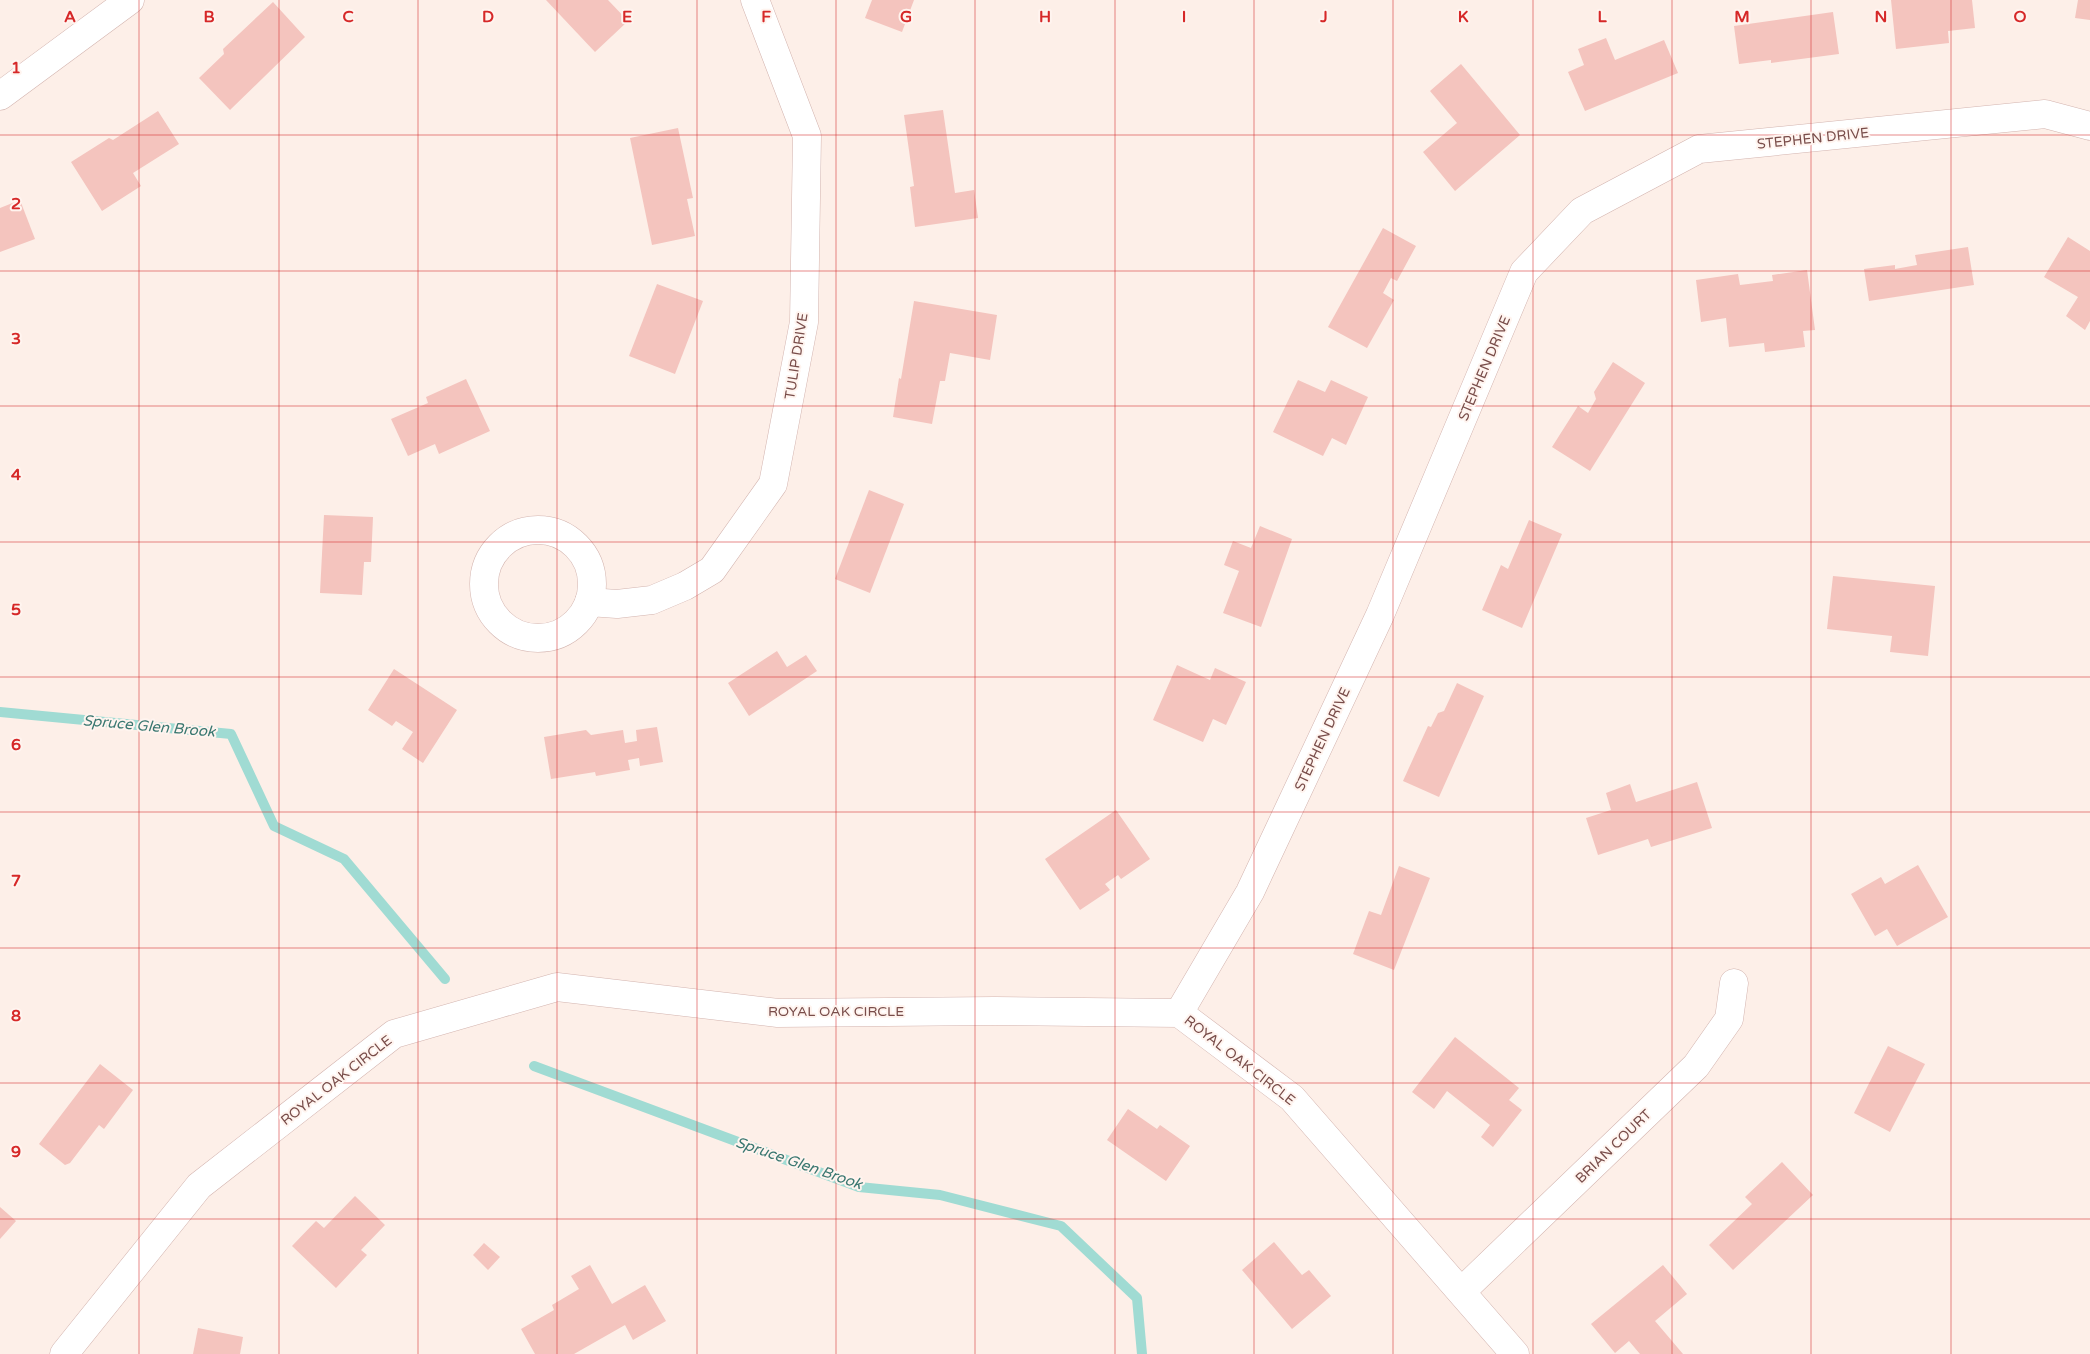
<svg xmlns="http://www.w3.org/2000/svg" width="2090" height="1354" font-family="'Varela Round',sans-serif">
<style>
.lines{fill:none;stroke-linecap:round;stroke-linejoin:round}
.stream{stroke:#a0dbd3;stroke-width:10}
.building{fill:#f4c4be}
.minor-casing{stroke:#d3b4af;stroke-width:29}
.minor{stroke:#fff;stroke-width:28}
.grid{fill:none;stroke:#d62828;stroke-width:1;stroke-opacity:0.55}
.labels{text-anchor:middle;stroke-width:4;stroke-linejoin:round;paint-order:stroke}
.street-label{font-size:14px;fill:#794d4a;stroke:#fff4ef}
.water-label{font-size:15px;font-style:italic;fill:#3a7770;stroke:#fff4ef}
.grid-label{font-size:16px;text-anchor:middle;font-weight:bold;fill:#d62828;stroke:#fff4ef;stroke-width:4;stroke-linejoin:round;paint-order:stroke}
</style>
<rect width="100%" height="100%" fill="#fdefe8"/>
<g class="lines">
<g class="stream">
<path d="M0,712l231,22 43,92 70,33 101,120"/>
<path d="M534,1066l325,121 81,8 121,31 76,72 5,56"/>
</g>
</g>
<g class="building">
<path d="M546,0h62l20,21 -33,31z"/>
<path d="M872,0h42l-12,32 -37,-14z"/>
<path d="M1891,0h81l3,28 -27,3 1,12 -53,6z"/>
<path d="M2078,0h12v20l-15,-2z"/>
<path d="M273,2l32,35 -75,73 -31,-32 25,-24 -1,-5z"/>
<path d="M1833,12l6,42 -68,9v-3l-32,4 -5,-38z"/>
<path d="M1606,38l9,22 49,-20 14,33 -93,38 -17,-39 16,-7 -6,-16z"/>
<path d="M1461,64l59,71 -65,56 -32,-39 34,-29 -27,-32z"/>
<path d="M943,110l12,83 19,-3 4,28 -63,9 -5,-40 4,-1 -10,-71z"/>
<path d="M158,111l21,33 -46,29 8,13 -39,25 -31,-49 38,-24 4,2z"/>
<path d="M678,128l15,70 -6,1 8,37 -43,9 -22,-107z"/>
<path d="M20,200l15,39 -35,13v-44z"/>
<path d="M1383,228l33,18 -19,35 -6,-3 -8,15 11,7 -27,48 -39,-21z"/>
<path d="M2068,237l22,14v70l-5,9 -19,-14 12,-19 -34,-20z"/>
<path d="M1968,247l6,38 -105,16 -5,-32 31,-4v4l22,-4 -2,-10z"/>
<path d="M1807,270l8,60 -12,1 2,16 -40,5 -1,-9 -35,4 -3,-29 -25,4 -5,-42 42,-6 2,11 33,-4 -1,-6z"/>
<path d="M657,284l46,17 -28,73 -46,-18z"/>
<path d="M914,301l83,14 -7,45 -40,-7 -5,28h-5l-8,43 -39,-7 6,-39 2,1z"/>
<path d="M1613,362l32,21 -55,88 -38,-24 26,-41 10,7 8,-14 -2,-7z"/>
<path d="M466,379l24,52 -51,23 -4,-10 -27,12 -17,-37 37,-16 -2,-6z"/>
<path d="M1298,380l27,12 6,-12 37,17 -22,48 -14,-7 -9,18 -50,-24z"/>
<path d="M869,490l35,14 -34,89 -35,-14z"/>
<path d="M324,515l49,2 -2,45h-7l-2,33 -42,-2z"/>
<path d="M1529,520l33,14 -40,94 -40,-18 19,-45 7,4z"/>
<path d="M1260,526l32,13 -31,88 -38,-14 16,-42 -15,-6 9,-24 18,7z"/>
<path d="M1833,576l102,10 -7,70 -38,-4 2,-16 -65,-7z"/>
<path d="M777,651l10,16 19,-12 11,16 -68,45 -21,-33z"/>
<path d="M1177,665l33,15 5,-12 31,14 -20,43 -13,-6 -10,23 -50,-22z"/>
<path d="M394,669l63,41 -34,53 -21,-14 11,-17 -17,-11 -4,5 -24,-16z"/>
<path d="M1457,683l27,13 -45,101 -36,-16 25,-55 3,1 7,-14 6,-2z"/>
<path d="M657,727l6,35 -23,4 -1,-8 -11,2 2,10 -34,6 -1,-4 -44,7 -7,-42 42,-7 5,5 32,-5 2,13 12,-2 -1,-11z"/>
<path d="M1697,782l15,46 -61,19 -3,-8 -50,16 -12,-37 25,-8 -5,-17 24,-9 6,18z"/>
<path d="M1116,810l34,49 -29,20 -3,-4 -13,9 5,6 -30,20 -35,-51z"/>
<path d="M1918,865l30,52 -51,29 -10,-17 -12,7 -24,-42 30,-17 4,7z"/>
<path d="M1399,866l31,12 -36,92 -41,-16 16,-43 12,4z"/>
<path d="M1455,1037l64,51 -10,12 13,10 -29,37 -12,-10 9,-12 -43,-34 -13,18 -22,-17z"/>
<path d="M1888,1046l37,18 -35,68 -36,-19z"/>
<path d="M100,1064l33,26 -29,39 -5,-4 -29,38 -5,2 -26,-21z"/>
<path d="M1128,1109l29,20 3,-4 30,21 -24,35 -59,-41z"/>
<path d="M1782,1162l31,33 -80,75 -24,-25 43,-41 -7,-7z"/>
<path d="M355,1196l30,29 -24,25 6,5 -31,33 -44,-42 24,-25 8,7z"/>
<path d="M0,1207l16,14 -16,18z"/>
<path d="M1274,1242l28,33 7,-5 22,26 -39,33 -50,-59z"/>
<path d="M484,1243l16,14 -12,13 -15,-15z"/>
<path d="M590,1265l22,39 33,-19 21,36 -33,19 -8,-15 -51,29h-39l-14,-25 33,-19 -2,-5 27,-16 -8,-13z"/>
<path d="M1663,1265l24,29 -32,27 28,33h-43l-11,-13 -14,12 -24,-29z"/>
<path d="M198,1328l45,9 -3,17h-47z"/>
</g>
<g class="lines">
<defs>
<g id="minor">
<path d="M0,96l130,-96"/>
<circle cx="538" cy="584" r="54"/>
<path d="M589,602l28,2 35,-4 33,-14 27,-16 61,-86 31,-162 3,-186 -52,-136"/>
<path d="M1179,1013l71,-121 130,-277 144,-343 58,-61 117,-62 346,-35 45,12"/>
<path d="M1462,1291l234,-225 33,-47 5,-36"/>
<path d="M64,1354l135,-168 195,-152 163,-47 221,26 217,-2 184,2 113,85 223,256"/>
</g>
</defs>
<use href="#minor" class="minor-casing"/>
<use href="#minor" class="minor"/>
</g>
<path class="grid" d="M139,0v1354M279,0v1354M418,0v1354M557,0v1354M697,0v1354M836,0v1354M975,0v1354M1115,0v1354M1254,0v1354M1393,0v1354M1533,0v1354M1672,0v1354M1811,0v1354M1951,0v1354M0,135h2090M0,271h2090M0,406h2090M0,542h2090M0,677h2090M0,812h2090M0,948h2090M0,1083h2090M0,1219h2090"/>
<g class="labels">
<g class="street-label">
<text transform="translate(1813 138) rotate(-6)" y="5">STEPHEN DRIVE</text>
<text transform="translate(796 356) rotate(-81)" y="5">TULIP DRIVE</text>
<text transform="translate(1484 368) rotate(-67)" y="5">STEPHEN DRIVE</text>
<text transform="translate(1322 739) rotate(-65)" y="5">STEPHEN DRIVE</text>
<text x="836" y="1016">ROYAL OAK CIRCLE</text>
<text transform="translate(1240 1060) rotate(38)" y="5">ROYAL OAK CIRCLE</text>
<text transform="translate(336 1080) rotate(-38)" y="5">ROYAL OAK CIRCLE</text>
<text transform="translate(1613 1146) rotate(-44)" y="5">BRIAN COURT</text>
</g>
<g class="water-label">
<text transform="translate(149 726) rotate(5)" y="5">Spruce Glen Brook</text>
<text transform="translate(799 1163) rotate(19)" y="5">Spruce Glen Brook</text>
</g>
</g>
<g class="grid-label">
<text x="70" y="22">A</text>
<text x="209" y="22">B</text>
<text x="348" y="22">C</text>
<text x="488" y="22">D</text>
<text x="627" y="22">E</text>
<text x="766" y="22">F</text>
<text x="906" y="22">G</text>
<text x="1045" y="22">H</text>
<text x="1184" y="22">I</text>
<text x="1324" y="22">J</text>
<text x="1463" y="22">K</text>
<text x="1602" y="22">L</text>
<text x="1742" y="22">M</text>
<text x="1881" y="22">N</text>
<text x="2020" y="22">O</text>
<text x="16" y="73">1</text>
<text x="16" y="209">2</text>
<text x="16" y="344">3</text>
<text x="16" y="480">4</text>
<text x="16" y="615">5</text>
<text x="16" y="750">6</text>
<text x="16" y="886">7</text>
<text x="16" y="1021">8</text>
<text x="16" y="1157">9</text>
</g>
</svg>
